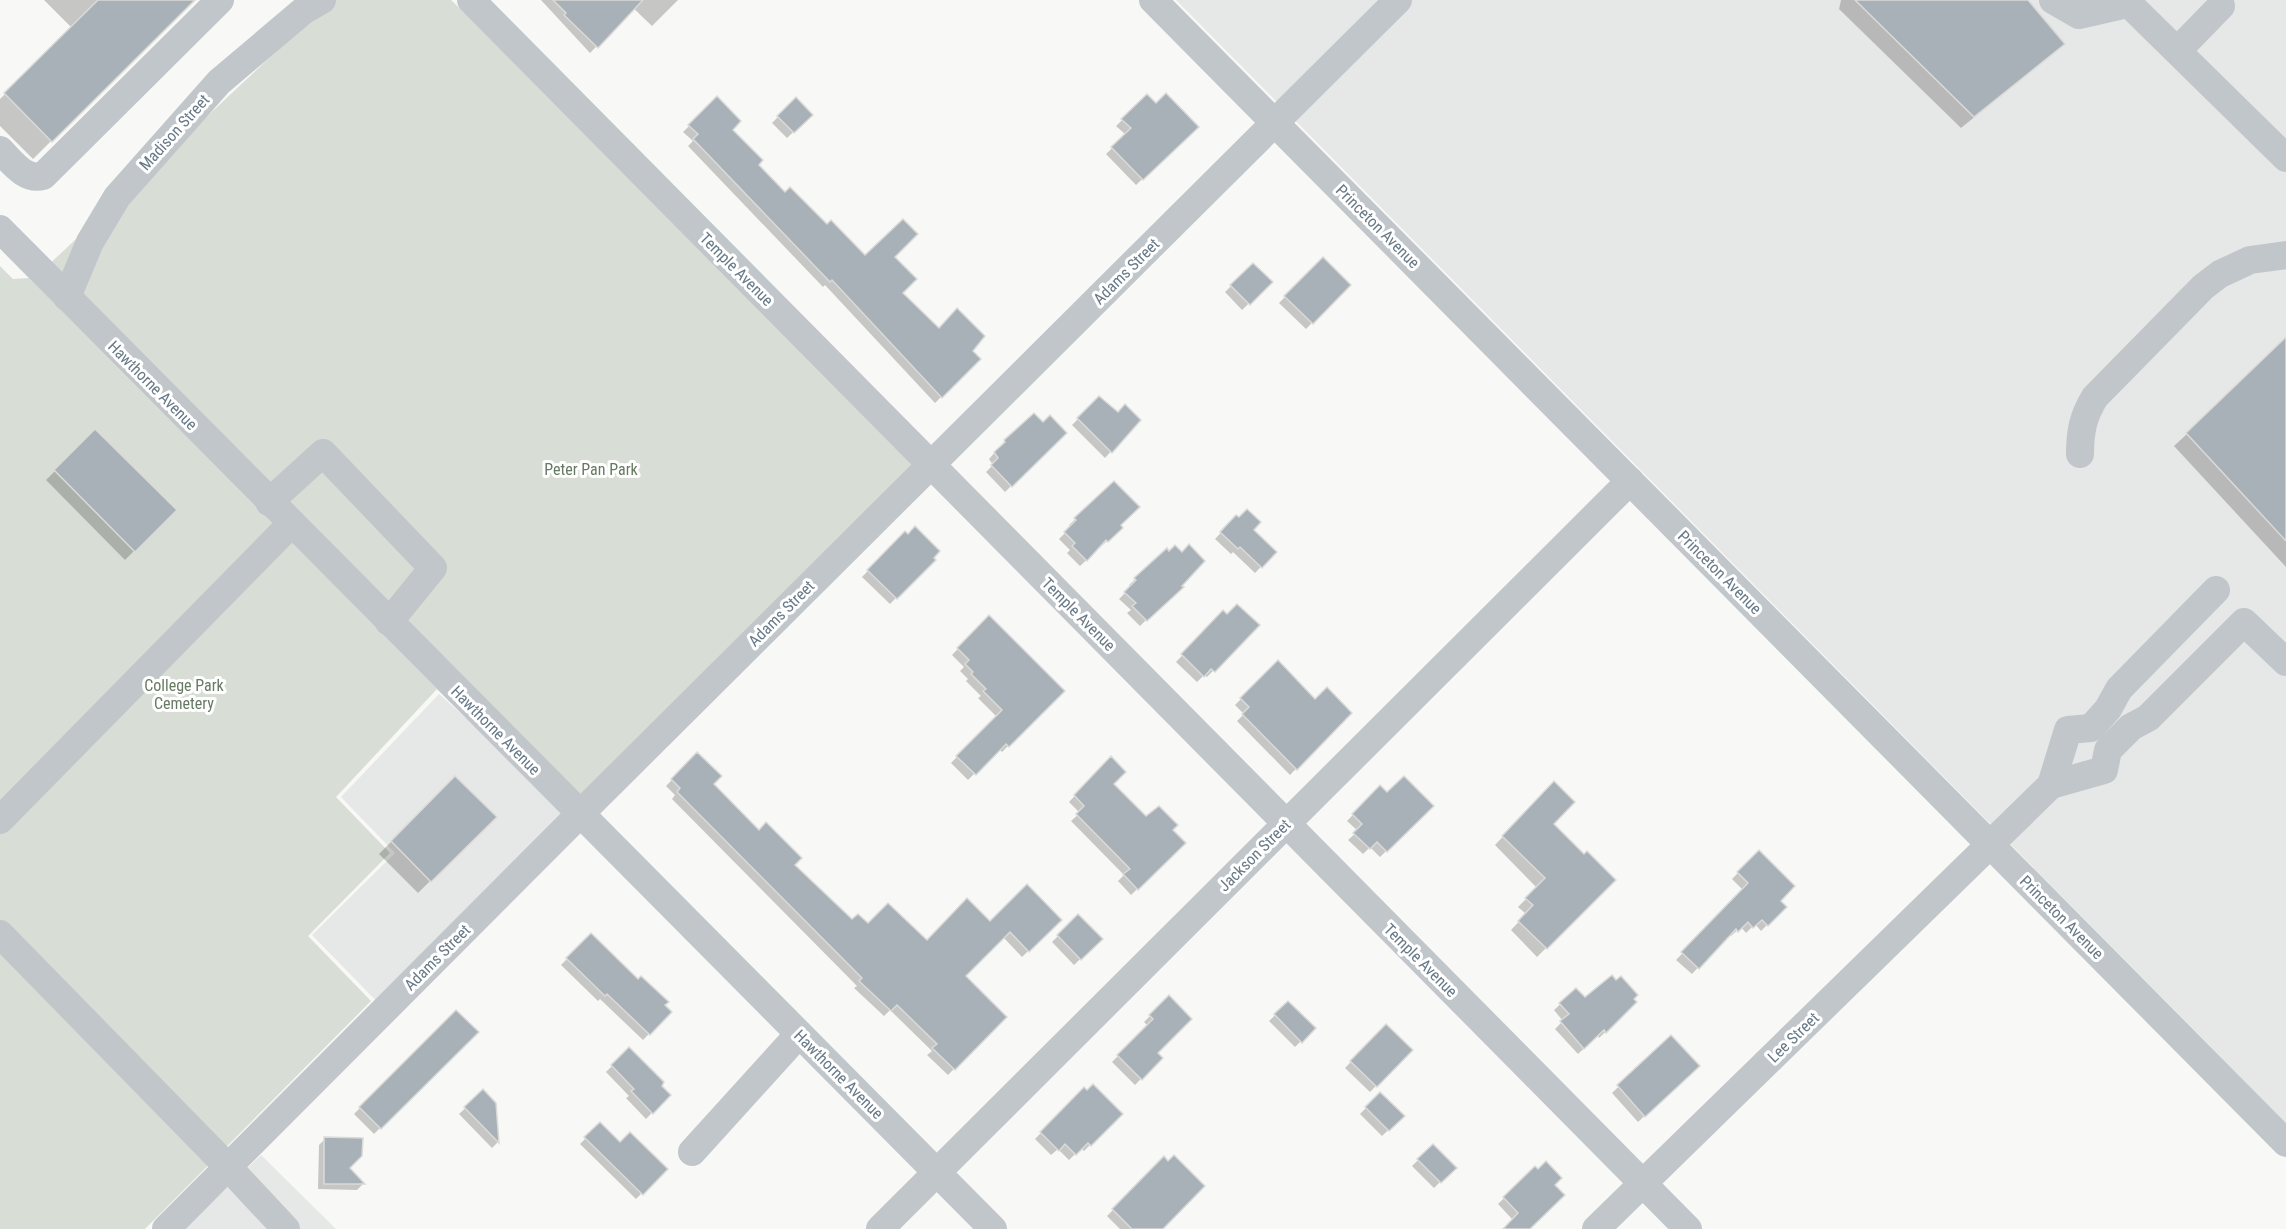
<svg xmlns="http://www.w3.org/2000/svg" width="2286" height="1229" font-family="'Roboto Condensed',sans-serif">
<style>
.built{fill:#e6e7e7}
.green{fill:#d8ddd5}
.shadow{fill:#0003}
.building{fill:#a8b1b7;stroke:#dadad8;stroke-width:1.5}
.lines{fill:none;stroke-linecap:round;stroke-linejoin:round}
.minor{stroke:#c1c6ca;stroke-width:28}
.labels{text-anchor:middle;stroke-width:6;stroke-linejoin:round;paint-order:stroke}
.street-label{font-size:16px;fill:#677987;stroke:#fff}
.park-label{font-size:16px;fill:#667962;stroke:#fff}
</style>
<rect width="100%" height="100%" fill="#f8f8f6"/>
<g class="built">
<path d="M1176,0h1110v1123z"/>
<path d="M439,694l145,130 -192,193 -80,-82 83,-82 -54,-56z"/>
<path d="M261,1155l75,74h-151z"/>
</g>
<g class="green">
<path d="M336,0h115l491,464 -358,360 -541,-554 269,-252z"/>
<path d="M0,266l13,13 16,-1 408,411 -101,108 54,56 -82,83 63,65 -226,228h-145z"/>
</g>
<g class="shadow">
<path d="M44,0h149l-160,159 -33,-33v-27l72,-71z"/>
<path d="M541,0h67l17,17 -35,36z"/>
<path d="M632,0h46l-26,26 -23,-22z"/>
<path d="M1841,0h185l36,44 -12,12 -89,72 -122,-119z"/>
<path d="M1147,96l9,9 41,22 -61,58 -30,-31 20,-19 -10,-9z"/>
<path d="M717,99l14,31 26,35 28,29 80,63h28l8,36 37,37 33,21 8,8 -44,44 -110,-118 -2,2 -135,-141 5,-5 -10,-9z"/>
<path d="M796,99l15,16 -24,23 -15,-15z"/>
<path d="M1323,259l26,26 -43,44 -27,-26z"/>
<path d="M1253,265l18,17 -29,28 -17,-18z"/>
<path d="M2286,342v225l-112,-121z"/>
<path d="M1099,398l19,16 21,6 -34,38 -33,-33z"/>
<path d="M1034,416l9,8 21,9 -59,59 -19,-20 7,-7 -4,-6 16,-18z"/>
<path d="M95,431l80,79 -50,50 -79,-80z"/>
<path d="M1114,483l7,45 -41,38 -13,-13 3,-3 -11,-11 12,-12 -2,-2z"/>
<path d="M1236,517l39,35 -20,21 -22,-21 -2,2 -16,-15z"/>
<path d="M905,533l28,27 -43,44 -28,-27z"/>
<path d="M1167,550l2,3h13l-22,53 -20,20 -13,-13 4,-3 -12,-11 12,-12 -2,-2z"/>
<path d="M1223,613l4,3 31,9 -51,52 -3,-2 -7,7 -21,-20z"/>
<path d="M989,617l73,74 -60,61 -3,-3 -31,31 -17,-17 46,-46 -19,-19 3,-2 -15,-15 2,-2 -8,-8 4,-4 -12,-12z"/>
<path d="M1278,662l37,39 35,12 -60,62 -53,-54 7,-7 -9,-9z"/>
<path d="M697,754l14,30 141,137 74,21 64,-19 70,-3 -38,37 -19,-20 -39,39 41,41 -57,58 -21,-20 5,-4 -42,-41 -6,6 -30,-28 3,-2 -185,-187 3,-4 -9,-9z"/>
<path d="M1111,758l1,26 34,34 38,25 -53,52 -13,-14 6,-6 -53,-54 9,-8 -11,-11z"/>
<path d="M455,778l40,39 -77,76 -39,-39z"/>
<path d="M1380,787l7,7 45,12 -52,51 -10,-10 -7,7 -15,-14 10,-9 -11,-10z"/>
<path d="M1546,791l6,33 32,32 30,24 -77,77 -26,-27 15,-16 -8,-7 19,-19 -42,-43z"/>
<path d="M1759,852l19,49 7,6 -24,24 -6,-7 -9,9 -5,-6 -10,9 -2,-2 -37,40 -16,-14 67,-70 -11,-11z"/>
<path d="M1078,916l23,23 -27,26 -22,-23z"/>
<path d="M591,935l79,77 -27,28 -43,-41 -2,2 -37,-36z"/>
<path d="M1576,990l8,9 35,20 -20,19 -1,-3 -20,19 -23,-25 8,-8 -9,-11z"/>
<path d="M1169,997l-13,56 5,5 -26,27 -23,-23 36,-36 -4,-4z"/>
<path d="M1288,1003l26,25 -19,19 -26,-26z"/>
<path d="M456,1012l20,20 -102,102 -20,-20z"/>
<path d="M1386,1026l25,24 -41,42 -25,-24z"/>
<path d="M1671,1037l21,35 -54,50 -26,-29z"/>
<path d="M629,1049l40,46 -23,24 -20,-21 3,-2 -23,-24z"/>
<path d="M1084,1089l37,25 -37,37 -3,-3 -12,12 -11,-11 -7,6 -16,-16z"/>
<path d="M483,1092l11,11 4,39 -6,6 -33,-34z"/>
<path d="M1380,1094l23,22 -21,20 -22,-22z"/>
<path d="M600,1124l20,20 46,25 -30,30 -56,-55z"/>
<path d="M325,1139l38,45 -6,6 -39,-1 1,-44z"/>
<path d="M1433,1146l21,22 -20,20 -22,-22z"/>
<path d="M1164,1159l-3,70h-41l-13,-13z"/>
<path d="M1535,1168l18,17 -25,44h-21l6,-9 -15,-16z"/>
</g>
<g class="building">
<path d="M98,0h97l-143,142 -48,-49z"/>
<path d="M553,0h90l-45,48 -34,-33 2,-2z"/>
<path d="M1855,0h173l37,44 -91,73z"/>
<path d="M1166,93l33,34 -56,53 -32,-33 20,-19 -10,-9 26,-25 9,9z"/>
<path d="M717,96l24,25 -8,9 30,30 -4,5 26,27 5,-5 37,37 4,-4 34,35 38,-36 15,15 -23,23 22,22 -14,14 36,35 18,-20 28,28 -12,15 8,8 -39,39 -110,-118 -2,2 -137,-143 5,-5 -10,-9z"/>
<path d="M796,97l17,18 -19,18 -17,-17z"/>
<path d="M1323,257l28,28 -38,39 -29,-28z"/>
<path d="M1253,263l20,19 -23,23 -20,-20z"/>
<path d="M2286,337v204l-100,-108z"/>
<path d="M1099,396l19,16 7,-8 16,16 -29,33 -35,-35z"/>
<path d="M1034,413l9,9 7,-7 17,18 -55,54 -21,-22 7,-7 -4,-6 11,-10 -1,-2z"/>
<path d="M95,429l82,81 -42,42 -81,-82z"/>
<path d="M1114,481l26,26 -19,18 2,3 -15,14 -2,-2 -19,21 -15,-15 3,-3 -11,-11 12,-12 -2,-2z"/>
<path d="M1247,509l14,13 -7,8 23,22 -15,16 -22,-21 -2,2 -18,-17 16,-17 3,2z"/>
<path d="M915,526l25,25 -6,7 2,2 -39,39 -30,-29 38,-39 3,3z"/>
<path d="M1189,544l16,17 -23,25 2,1 -37,34 -15,-15 4,-3 -12,-11 12,-12 -2,-2 33,-30 2,3 6,-6 7,7z"/>
<path d="M1237,604l23,21 -45,47 -4,-3 -7,8 -23,-23 42,-44 4,4z"/>
<path d="M989,615l76,76 -56,56 -3,-3 -30,31 -20,-19 46,-46 -19,-19 3,-2 -15,-15 2,-2 -8,-8 4,-4 -12,-12z"/>
<path d="M1278,660l37,39 12,-12 25,26 -55,57 -55,-56 7,-7 -9,-9z"/>
<path d="M697,752l25,24 -8,8 45,46 7,-8 36,36 -7,7 57,54 6,-5 10,9 20,-20 39,37 40,-42 23,23 37,-37 35,36 -33,32 -19,-20 -44,44 41,41 -52,53 -23,-22 5,-4 -40,-39 -6,6 -32,-30 3,-3 -185,-186 3,-4 -9,-9z"/>
<path d="M1111,756l15,16 -12,12 32,32 13,-10 19,19 -5,5 13,13 -48,47 -15,-16 7,-5 -54,-55 8,-8 -10,-11z"/>
<path d="M455,776l42,41 -66,65 -40,-41z"/>
<path d="M1404,776l30,30 -47,46 -10,-10 -7,7 -17,-16 9,-9 -10,-10 28,-29 7,7z"/>
<path d="M1554,781l21,21 -21,22 30,30 3,-3 29,29 -69,69 -29,-28 15,-16 -8,-7 20,-20 -43,-42z"/>
<path d="M1759,850l36,36 -14,15 6,6 -19,19 -6,-6 -9,8 -5,-6 -10,10 -2,-3 -37,40 -18,-17 67,-69 -11,-11z"/>
<path d="M1078,914l25,25 -22,21 -24,-25z"/>
<path d="M591,933l47,46 3,-3 28,26 -4,3 7,7 -22,23 -43,-41 -2,2 -39,-38z"/>
<path d="M1612,975l4,5 5,-4 17,19 -4,4 3,3 -31,31 -2,-3 -20,19 -24,-28 9,-7 -10,-11 17,-15 9,9z"/>
<path d="M1169,995l23,24 -34,34 5,5 -21,22 -25,-25 36,-36 -4,-4z"/>
<path d="M1288,1001l28,27 -14,15 -28,-29z"/>
<path d="M456,1010l23,22 -98,97 -22,-22z"/>
<path d="M1386,1024l27,26 -36,37 -27,-26z"/>
<path d="M1671,1035l29,31 -55,51 -28,-32z"/>
<path d="M629,1047l35,35 -2,4 9,9 -18,19 -22,-23 3,-2 -23,-24z"/>
<path d="M1093,1084l30,30 -32,32 -3,-3 -12,12 -11,-11 -6,7 -19,-19 44,-45 3,3z"/>
<path d="M483,1089l13,14 3,40 -35,-36z"/>
<path d="M1380,1092l25,24 -16,15 -24,-24z"/>
<path d="M600,1122l20,20 10,-10 38,37 -25,26 -59,-58z"/>
<path d="M324,1137l39,1 -1,18 -12,12 15,16h-41z"/>
<path d="M1433,1144l24,24 -16,15 -24,-24z"/>
<path d="M1174,1155l31,31 -42,43h-31l-20,-20 52,-53 4,5z"/>
<path d="M1546,1161l16,17 -7,7 10,10 -35,34h-27l15,-16 -15,-16 32,-31 3,3z"/>
</g>
<g class="lines">
<g class="minor">
<path d="M471,0l1217,1229"/>
<path d="M1153,0l1133,1143"/>
<path d="M2053,0l26,15 48,-11"/>
<path d="M2125,0l161,158"/>
<path d="M2178,50l43,-44"/>
<path d="M0,150c12,12 25,31 43,26l177,-176"/>
<path d="M0,229l993,1000"/>
<path d="M67,297l23,-55 27,-45 102,-115 84,-71 19,-11"/>
<path d="M2080,454c0,-22 3,-38 15,-57l108,-110 17,-13 30,-14 36,-5"/>
<path d="M269,502l54,-49 110,115 -44,54"/>
<path d="M2051,785l53,-15 4,-20 23,-23 17,-9 96,-96 42,40"/>
<path d="M0,820l291,-296"/>
<path d="M0,934l228,233 58,62"/>
<path d="M692,1152l107,-118"/>
<path d="M166,1229l414,-415 818,-814"/>
<path d="M880,1229l750,-748"/>
<path d="M1596,1229l455,-444 17,-55 23,-2 17,-19 11,-20 97,-99"/>
</g>
</g>
<g class="labels">
<g class="street-label">
<text transform="translate(174 132) rotate(-48)" y="6">Madison Street</text>
<text transform="translate(1378 226) rotate(45)" y="6">Princeton Avenue</text>
<text transform="translate(737 269) rotate(45)" y="6">Temple Avenue</text>
<text transform="translate(1126 271) rotate(-45)" y="6">Adams Street</text>
<text transform="translate(153 385) rotate(45)" y="6">Hawthorne Avenue</text>
<text transform="translate(1720 572) rotate(45)" y="6">Princeton Avenue</text>
<text transform="translate(781 613) rotate(-45)" y="6">Adams Street</text>
<text transform="translate(1079 614) rotate(45)" y="6">Temple Avenue</text>
<text transform="translate(496 730) rotate(45)" y="6">Hawthorne Avenue</text>
<text transform="translate(1254 855) rotate(-45)" y="6">Jackson Street</text>
<text transform="translate(2062 917) rotate(45)" y="6">Princeton Avenue</text>
<text transform="translate(437 957) rotate(-45)" y="6">Adams Street</text>
<text transform="translate(1421 960) rotate(45)" y="6">Temple Avenue</text>
<text transform="translate(1793 1037) rotate(-44)" y="6">Lee Street</text>
<text transform="translate(839 1074) rotate(45)" y="6">Hawthorne Avenue</text>
</g>
<g class="park-label">
<text x="591" y="475">Peter Pan Park</text>
<text x="184" y="691">College Park<tspan x="184" dy="18">Cemetery</tspan></text>
</g>
</g>
</svg>
